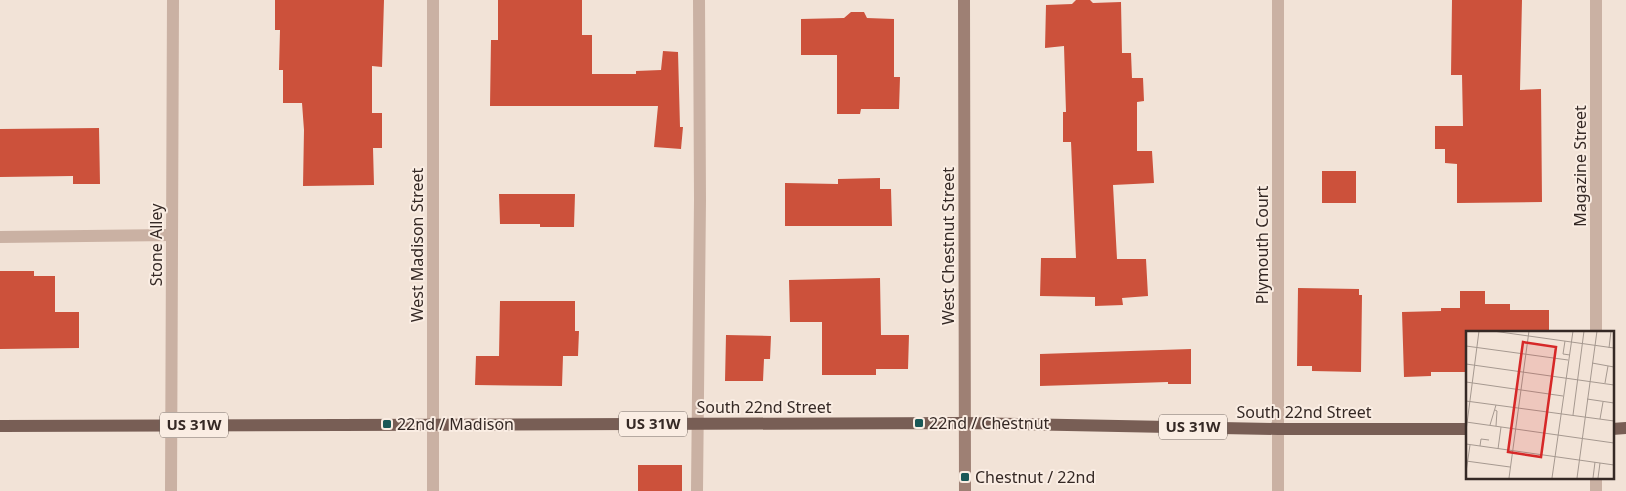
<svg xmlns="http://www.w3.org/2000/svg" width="1626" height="491" font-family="'Noto Sans',sans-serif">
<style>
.building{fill:#cc513b}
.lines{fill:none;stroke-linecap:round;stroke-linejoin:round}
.service{stroke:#cab1a3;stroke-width:12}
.minor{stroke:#cab1a3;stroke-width:12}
.secondary{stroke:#9e8074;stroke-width:12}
.primary{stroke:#785e55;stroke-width:12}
.poi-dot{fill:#195857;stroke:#faede3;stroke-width:2}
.labels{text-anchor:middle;stroke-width:4;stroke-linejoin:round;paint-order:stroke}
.shield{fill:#faede3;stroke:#70645e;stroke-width:1}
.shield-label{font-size:15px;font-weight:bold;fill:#352925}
.street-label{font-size:16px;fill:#352925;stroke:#faede3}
.poi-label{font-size:16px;fill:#352925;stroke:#faede3;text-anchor:start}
.inset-road{fill:none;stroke:#a69990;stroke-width:1}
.view{fill:#d62828;fill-opacity:0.15;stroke:#d62828;stroke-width:2.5}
.inset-edge{fill:none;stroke:#352925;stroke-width:2.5}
</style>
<rect width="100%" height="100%" fill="#f2e3d7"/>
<g class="building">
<path d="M275,0h109l-2,67 -10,-1v47h10v35h-9l1,37 -71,1 1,-56 -2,-27h-19v-33h-4l1,-40h-5z"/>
<path d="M498,0h84v35h10v39h44v-3l25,-1 2,-19 15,1 2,75h3l-2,22 -27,-2 4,-41h-168l1,-66h7z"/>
<path d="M1076,0h14l3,3 28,-1 1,51h9l1,25h11l1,23 -7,1v49h15l2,32 -41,2 4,74h29l2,37 -26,2 1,7 -28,1v-9l-55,-1 1,-38h35l-5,-116h-8v-30h3l-2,-66 -19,2 1,-43 26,-1z"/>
<path d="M1452,0h70l-2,90 21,-1 1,113 -85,1v-39l-12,-1v-14h-10v-23h28l-1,-51h-11z"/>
<path d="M851,12h13l3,6 27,1v58h6l-1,32h-38l-1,5h-23v-59h-36v-36l43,-1z"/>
<path d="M99,128l1,56h-27v-8l-73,1v-48z"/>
<rect x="1322" y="171" width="34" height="32"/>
<path d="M880,178v11h11l1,37h-107v-43l53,1v-5z"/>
<path d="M499,194h76l-1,33h-34v-3h-40z"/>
<path d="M0,271h34v5h21v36h24v36l-79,1z"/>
<path d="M880,278l1,57h28l-1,34h-32v6h-54v-53h-32l-1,-42z"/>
<path d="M1298,288l61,1v6h3l-1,77 -49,-1v-5h-15z"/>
<path d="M1460,291h25v13h25v6h39v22h-82v40h-36v4l-27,1 -2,-65 39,-1v-3h19z"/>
<path d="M500,301h75v30h4l-1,25h-15l-1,30 -87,-1 1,-29h23z"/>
<path d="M726,335l45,1 -1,23h-6l-1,22h-38z"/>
<path d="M1191,349v35h-23v-2l-128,4v-32z"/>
<rect x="638" y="465" width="44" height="26"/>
</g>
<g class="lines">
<g class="service">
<path d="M0,237l172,-2"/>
<path d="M171,491l2,-491"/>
<path d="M697,491l3,-291 -1,-200"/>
</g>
<g class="minor">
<path d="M1596,332v-332"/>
<path d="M1596,477v14"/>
<path d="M433,491v-491"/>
<path d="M1278,491v-491"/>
</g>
<path class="secondary" d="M964,0l1,491"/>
<g class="primary">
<path d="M0,426l965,-3 313,6h189"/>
<path d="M1612,429l14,-1"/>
</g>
</g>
<g class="poi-dot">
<rect x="914" y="418" width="10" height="10" rx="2.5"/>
<rect x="382" y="419" width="10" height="10" rx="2.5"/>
<rect x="960" y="472" width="10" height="10" rx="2.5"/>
</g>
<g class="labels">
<g class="shield">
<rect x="619" y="411.5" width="68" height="25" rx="4"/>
<rect x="160" y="412.5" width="68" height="25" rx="4"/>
<rect x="1159" y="414.5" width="68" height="25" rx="4"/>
</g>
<g class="shield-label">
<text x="653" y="429">US 31W</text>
<text x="194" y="430">US 31W</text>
<text x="1193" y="432">US 31W</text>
</g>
<g class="street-label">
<text transform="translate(1580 166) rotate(-90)" y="6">Magazine Street</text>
<text transform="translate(156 245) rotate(-90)" y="6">Stone Alley</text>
<text transform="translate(417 245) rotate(-90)" y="6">West Madison Street</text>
<text transform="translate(1262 245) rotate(-90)" y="6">Plymouth Court</text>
<text transform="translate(948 246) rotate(-90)" y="6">West Chestnut Street</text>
<text x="764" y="413">South 22nd Street</text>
<text x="1304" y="418">South 22nd Street</text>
</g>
<g class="poi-label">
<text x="929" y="429">22nd / Chestnut</text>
<text x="397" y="430">22nd / Madison</text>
<text x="975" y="483">Chestnut / 22nd</text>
</g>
</g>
<g transform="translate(1466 331)">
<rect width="148" height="148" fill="#f2e3d7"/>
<path class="inset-road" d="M27,0l121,17M99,10l-2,13 7,1M0,15l102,14M143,17l2,-17M126,32l22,4M0,33l148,21M0,51l97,14M139,52l3,-17M121,68l27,4M0,70l148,20M29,79l2,1 -1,15M107,84l11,-84M134,88l3,-17M0,91l148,21M24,94l6,-20M0,100l13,-100M0,113l148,21M14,115l1,-7 8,1M32,118l3,-22M0,130l44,6M0,141l4,-27M43,147l20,-147M86,147l21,-147M111,147l20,-147M127,147l2,-16M132,147l2,-15"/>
<path class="view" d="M57,11l33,5 -15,110 -33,-5z"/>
<rect width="148" height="148" class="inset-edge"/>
</g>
</svg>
